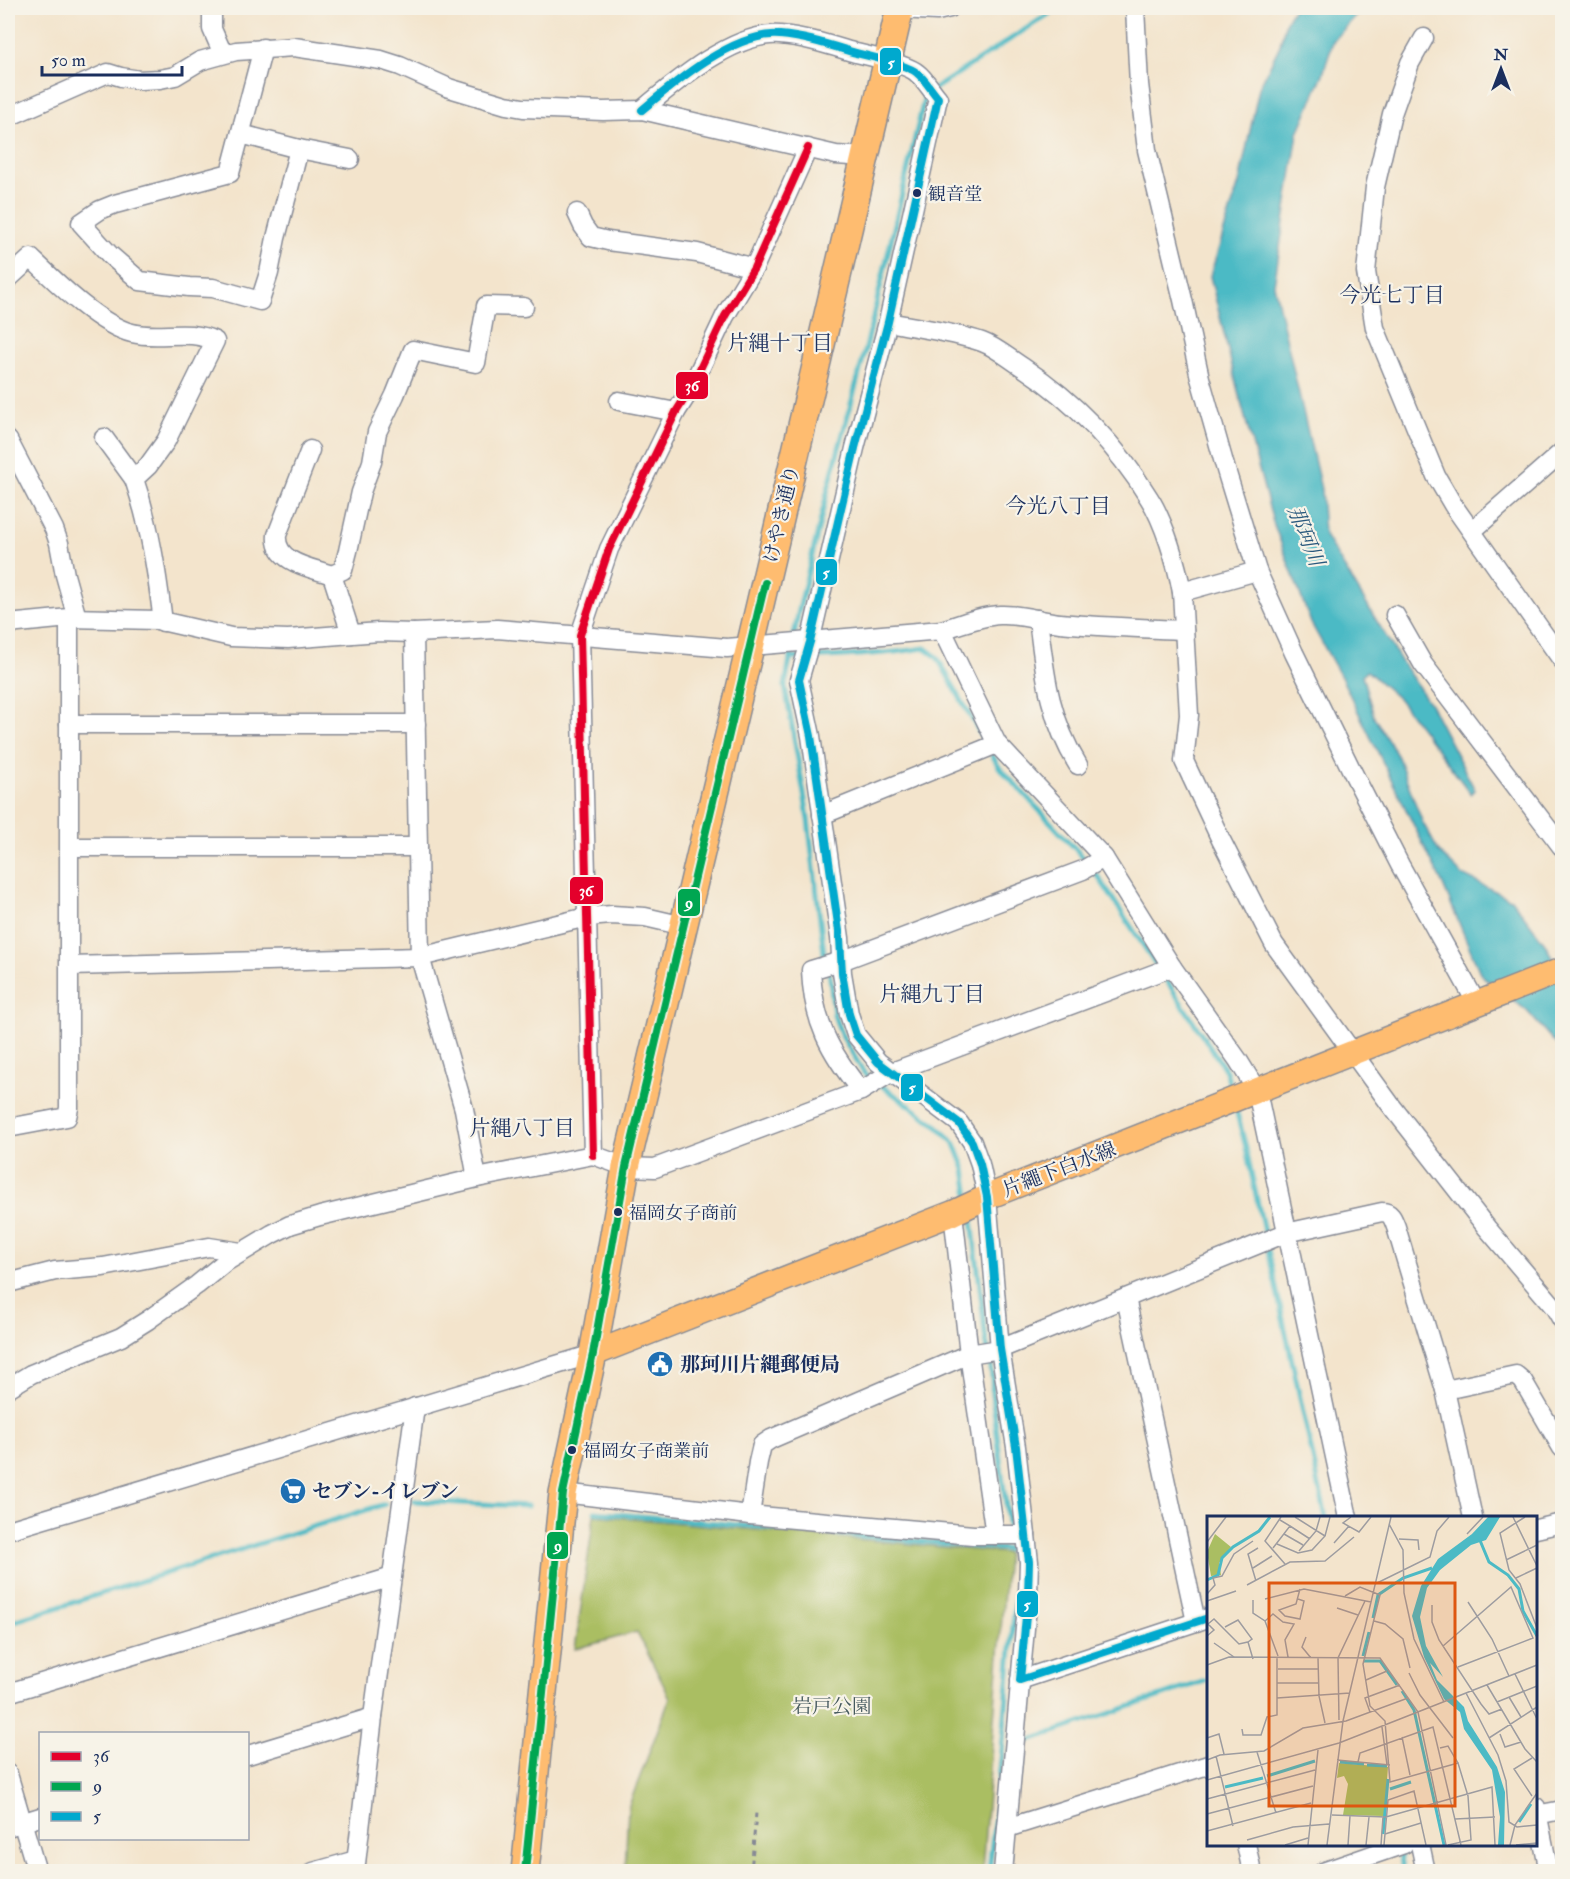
<svg xmlns="http://www.w3.org/2000/svg" width="1570" height="1879" font-family="'IM FELL Double Pica','Noto Serif JP',serif">
<style>
.green{fill:#aabe62;stroke:#627660;stroke-width:1.5}
.water{fill:#4cbac5;stroke:#347492;stroke-width:1.5}
.lines{fill:none;stroke-linecap:round;stroke-linejoin:round}
.stream{stroke:#4cbac5;stroke-width:5}
.minor-casing{stroke:#878a95;stroke-width:21}
.major-casing{stroke:#878a95;stroke-width:27}
.highway-casing{stroke:#878a95;stroke-width:30}
.path{stroke:#878a95;stroke-width:3;stroke-dasharray:4.5 4.5;stroke-linecap:butt}
.minor{stroke:#fff;stroke-width:18}
.major{stroke:#febc70;stroke-width:24}
.highway{stroke:#febc70;stroke-width:27}
.bus-1-casing{stroke:#f7f3e8;stroke-width:12}
.bus-2-casing{stroke:#f7f3e8;stroke-width:12}
.bus-3-casing{stroke:#f7f3e8;stroke-width:12}
.bus-1{stroke:#e4002b;stroke-width:8}
.bus-2{stroke:#00a651;stroke-width:8}
.bus-3{stroke:#00a9ce;stroke-width:8}
.bus-dot{fill:#1b2f5e;stroke:#f7f3e8;stroke-width:2}
.labels{text-anchor:middle;stroke-width:4.5;stroke-linejoin:round;paint-order:stroke}
.bus-label{font-size:18px;fill:#1b2f5e;stroke:#f7f3e8;text-anchor:start}
.street-label{font-size:20px;fill:#1b2f5e;stroke:#f7f3e8}
.poi-label{font-size:20px;font-weight:bold;fill:#1b2f5e;stroke:#f7f3e8;text-anchor:start}
.park-label{font-size:20px;fill:#465a5f;stroke:#f7f3e8}
.neighbourhood-label{font-size:21px;fill:#1b2f5e;stroke:#f7f3e8}
.water-label{font-size:21px;font-style:italic;fill:#2a597d;stroke:#f7f3e8}
.inset-river{fill:none;stroke:#4cbac5;stroke-width:3}
.inset-road{fill:none;stroke:#9d9ca0;stroke-width:1.5}
.view{fill:#de5710;fill-opacity:0.15;stroke:#de5710;stroke-width:3}
.inset-edge{fill:none;stroke:#1b2f5e;stroke-width:3}
.line-badge{stroke:#f7f3e8;stroke-width:2}
.badge-label{font-size:16px;text-anchor:middle;font-weight:bold;fill:#fff}
</style>
<rect width="100%" height="100%" fill="#f7f3e8"/>
<filter id="ink" filterUnits="userSpaceOnUse"><feTurbulence type="fractalNoise" baseFrequency=".0167" numOctaves="2"/><feDisplacementMap in="SourceGraphic" scale="12" xChannelSelector="R" yChannelSelector="G"/><feConvolveMatrix kernelMatrix="1 2 1 2 8 2 1 2 1" color-interpolation-filters="sRGB"/></filter>
<filter id="wash" filterUnits="userSpaceOnUse"><feTurbulence type="fractalNoise" baseFrequency=".008" numOctaves="4" result="noise"/><feDisplacementMap in="SourceGraphic" scale="24" xChannelSelector="R" yChannelSelector="G"/><feGaussianBlur stdDeviation="1.35" result="paint"/><feColorMatrix in="noise" values="0 0 0 0 0 0 0 0 0 0 0 0 0 0 0 0 0 1.4 0 .05"/><feComposite in="paint" operator="in"/></filter>
<g filter="url(#wash)">
<rect width="100%" height="100%" fill="#f3e4cc"/>
<path class="green" d="M594,1515l413,38 -25,318h-357l3,-63 42,-110 -33,-66 -62,17z"/>
<path class="water" d="M1294,8h69l-30,33 -10,33 -25,59 -24,152 47,204 3,45 77,127 29,43 45,86 -4,4 -72,-95 -32,-28 -5,4 12,42 24,40 24,64 17,31 23,23 49,24 33,43 18,34v75l-35,-40 -46,-36 -38,-90 -102,-208 -30,-54 -38,-101 -34,-127 -29,-119 29,-93 20,-95 21,-43 6,-24z"/>
<g class="lines">
<g class="stream">
<path d="M791,658c45,-1 89,-3 134,-10l12,9 62,110 82,88 18,23 127,193 6,23"/>
<path d="M1235,1106l10,38 81,374"/>
<path d="M969,1197l-4,-28 -10,-25 -20,-20 -71,-51 -23,-39 -7,-19 -4,-38 -6,-24 -17,-142 -22,-125 13,-72 30,-125 38,-141 59,-253 133,-87"/>
<path d="M971,1212c5,41 10,81 14,122 3,20 9,39 7,60l17,136"/>
<path d="M414,1501l114,5"/>
<path d="M595,1512l211,19"/>
<path d="M829,1533l186,17"/>
<path d="M8,1623l377,-119"/>
<path d="M1022,1743l183,-62"/>
<path d="M1399,1850l5,22"/>
<path d="M989,1872l13,-120 15,-173 -1,-26 -5,-14"/>
</g>
</g>
</g>
<g filter="url(#ink)">
<g class="lines">
<defs>
<g id="minor">
<path d="M212,8v21l11,25"/>
<path d="M1135,8l4,76 8,66 36,150 17,78 26,92 31,101 37,82 58,118 48,94 77,139"/>
<path d="M899,9l38,2 13,-3"/>
<path d="M1424,38l-14,25 -18,51 -17,73 -9,85 9,56 61,148 17,29 109,155"/>
<path d="M642,110c33,-28 93,-79 138,-75 26,2 52,11 76,18 13,3 53,12 61,20 8,6 14,17 21,25l-50,224 -33,126 -45,194 -11,38 12,56 29,202 2,35 7,41 7,21 22,27 81,61 13,19 8,22 7,33 13,152 16,98 10,88 3,27 -1,33 -25,277"/>
<path d="M8,117l100,-44 13,4 19,3 20,-1 15,-3 25,-15 36,-10 58,-4 87,13 19,6 49,22 57,17 17,3 80,3 39,-1 194,45 29,2"/>
<path d="M241,134l58,15 -23,89 -7,35 -9,28 -47,-13 -24,-1 -49,-6 -30,-26 -29,-32 19,-13 15,-6 115,-31 33,-125"/>
<path d="M299,149l51,10"/>
<path d="M577,213l6,13 8,11 17,4 89,12 57,15"/>
<path d="M8,279l23,-21c24,23 68,67 101,75 27,7 57,-5 83,8l-49,100 -18,25 -14,13c16,46 23,94 29,143"/>
<path d="M888,322c30,6 65,10 94,20 14,5 29,18 42,26 50,33 94,79 125,130 15,23 28,67 33,94l7,123 -5,46 37,79 53,104 116,160 97,124 68,80 7,12"/>
<path d="M619,401l57,11"/>
<path d="M104,438l30,41"/>
<path d="M8,440l46,89 5,14 6,32 12,43"/>
<path d="M310,450l-33,85c-3,28 35,33 55,40l11,-5 5,-19 13,-59 11,-30 5,-30 18,-37 18,-45 63,13 10,-57 38,1"/>
<path d="M1472,531l90,-79"/>
<path d="M332,575l19,59"/>
<path d="M1182,592l75,-21"/>
<path d="M1395,615l28,49 139,183"/>
<path d="M1038,619c7,55 10,97 40,146"/>
<path d="M8,624l61,-6 88,2 74,17 57,2 91,-7 35,1 83,-4 230,19 215,-18 55,114 107,114 68,109 66,93 19,31 91,427"/>
<path d="M942,630c19,-6 38,-14 58,-15 21,-1 40,6 60,8 41,4 82,5 124,7"/>
<path d="M414,633l6,324 44,152 13,69"/>
<path d="M69,724h347"/>
<path d="M822,815l175,-71"/>
<path d="M70,847h348"/>
<path d="M70,966l350,-9 167,-40 25,-2 33,2 39,9"/>
<path d="M861,1091c-31,-39 -48,-69 -50,-121l30,-9 242,-91 21,-12"/>
<path d="M8,1128l59,-11 2,-9v-490"/>
<path d="M593,1155l-13,-520 29,-86 67,-137 14,-22 35,-74 29,-48 54,-120"/>
<path d="M953,1213l16,141 26,181"/>
<path d="M8,1283l47,-12 48,-4 106,-20 32,5"/>
<path d="M1126,1298l70,324"/>
<path d="M8,1388l23,-14 90,-37 27,-17 49,-35 27,-22 48,-29 18,-9 30,-9 157,-38 116,-23 33,12 29,1 206,-77 31,-19 280,-105"/>
<path d="M1445,1390l71,-15 7,6 39,67"/>
<path d="M563,1493l187,22 223,20h53"/>
<path d="M750,1515l8,-53 4,-17 9,-6 198,-85 31,-5 286,-116 96,-21c9,0 11,7 14,15l49,163 28,128"/>
<path d="M1536,1529l26,-6"/>
<path d="M8,1530l585,-176"/>
<path d="M1020,1680l188,-62"/>
<path d="M8,1693l384,-116"/>
<path d="M248,1755l125,-38"/>
<path d="M8,1774l29,98"/>
<path d="M1536,1807l13,65"/>
<path d="M1536,1815l26,-5"/>
<path d="M8,1827l32,-10"/>
<path d="M1007,1828l201,-63"/>
<path d="M1246,1844l6,28"/>
<path d="M1420,1844l6,28"/>
<path d="M313,1872l43,-12"/>
<path d="M355,1872l18,-155 42,-310"/>
<path d="M1323,1872l81,-28"/>
</g>
<path id="major" d="M593,1354l360,-141 34,-16 575,-227"/>
<path id="highway" d="M525,1872l38,-379 30,-139 33,-187 124,-520 150,-639"/>
</defs>
<use href="#minor" class="minor-casing"/>
<use href="#major" class="major-casing"/>
<use href="#highway" class="highway-casing"/>
<path class="path" d="M751,1872l5,-59"/>
<use href="#minor" class="minor"/>
<use href="#major" class="major"/>
<use href="#highway" class="highway"/>
<defs>
<path id="bus-1" d="M593,1155l-13,-520 29,-86 67,-137 14,-22 35,-74 29,-48 54,-120"/>
<path id="bus-2" d="M525,1872l38,-379 30,-139 33,-187 139,-584"/>
<path id="bus-3" d="M642,110c33,-28 93,-79 138,-75 26,2 52,11 76,18 13,3 53,12 61,20 8,6 14,17 21,25l-50,224 -33,126 -45,194 -11,38 12,56 29,202 2,35 7,41 7,21 22,27 81,61 13,19 8,22 7,33 13,152 16,98 13,115 -1,33 -8,85 188,-62"/>
</defs>
<use href="#bus-1" class="bus-1-casing"/>
<use href="#bus-2" class="bus-2-casing"/>
<use href="#bus-3" class="bus-3-casing"/>
<use href="#bus-1" class="bus-1"/>
<use href="#bus-2" class="bus-2"/>
<use href="#bus-3" class="bus-3"/>
</g>
</g>
<defs>
<symbol id="civic-disc" viewBox="-11 -11 22 22"><circle r="9.5" fill="#1f6fb2" stroke="#f7f3e8"/><path d="M-.6-6.5H3V-4.5H.6V-3L4-1V1h2V6H-6V1h2V-1L-.6-3ZM-1.2 2.5V6h2.4V2.5Z" fill="#fff"/></symbol>
<symbol id="supermarket-disc" viewBox="-11 -11 22 22"><circle r="9.5" fill="#1f6fb2" stroke="#f7f3e8"/><path d="M-6-5.5h2.5l.6 2H6L4.5 2H-2.5L-4.4-4H-6ZM-1.5 3.2a1.3 1.3 0 1 0 .1 0ZM3 3.2a1.3 1.3 0 1 0 .1 0Z" fill="#fff"/></symbol>
</defs>
<g fill-rule="evenodd">
<use href="#civic-disc" x="645" y="1349" width="30" height="30"/>
<use href="#supermarket-disc" x="278" y="1476" width="30" height="30"/>
</g>
<g class="bus-dot">
<circle cx="917" cy="193" r="5"/>
<circle cx="618" cy="1212" r="5"/>
<circle cx="572" cy="1450" r="5"/>
</g>
<g class="labels">
<g class="bus-label">
<text x="928" y="200">観音堂</text>
<text x="629" y="1219">福岡女子商前</text>
<text x="583" y="1457">福岡女子商業前</text>
</g>
<g class="street-label">
<text transform="translate(781 514) rotate(-77)" y="7">けやき通り</text>
<text transform="translate(1059 1169) rotate(-21)" y="7">片繩下白水線</text>
</g>
<g class="poi-label">
<text x="680" y="1371">那珂川片縄郵便局</text>
<text x="312" y="1498">セブン-イレブン</text>
</g>
<g class="park-label">
<text x="832" y="1713">岩戸公園</text>
</g>
<g class="neighbourhood-label">
<text x="1392" y="302">今光七丁目</text>
<text x="780" y="350">片縄十丁目</text>
<text x="1058" y="513">今光八丁目</text>
<text x="932" y="1001">片縄九丁目</text>
<text x="522" y="1135">片縄八丁目</text>
</g>
<g class="water-label">
<text transform="translate(1306 536) rotate(68)" y="7">那珂川</text>
</g>
</g>
<g transform="translate(1207 1516)">
<rect width="330" height="330" fill="#f3e4cc"/>
<path d="M8,18l16,13 -12,16 2,12 -10,1 -4,-24zM132,247l49,4 -4,49 -41,-1 5,-31 -4,-8 -7,2z" fill="#aabe62"/>
<path d="M281,1h12l-14,23 -15,5 -31,25 -13,18 -7,29 6,29 17,31 -13,-14 7,17 27,27 4,14 29,46 8,25 -1,53h-6l2,-28 -8,-47 -28,-41 -4,-17 -16,-13 -20,-42 -12,-41 9,-30 17,-27 34,-25z" fill="#4cbac5"/>
<path class="inset-river" d="M272,22l10,24 19,13 11,14 4,22 14,25M0,64l11,-5 4,-17 11,-11 26,-16 11,-14M166,102l5,-23 25,-17 29,-10M156,140l6,-24M157,145h16l17,24M195,175l12,19 30,135M133,246l24,2M160,249l20,1M60,260l48,-15M18,271l38,-9M183,273l21,-7M312,306l12,-18M176,318l5,-55"/>
<path class="inset-road" d="M74,1l-16,24 20,23M144,1l-8,6 16,9 12,-15M306,1l24,49M318,1l-25,16 9,37 11,14 17,44M182,8l14,26 1,43 10,46 30,63M83,10l20,13M77,18l19,11M260,18l16,-17M118,20l5,-19M192,23l19,1 1,10M0,26l19,-25M127,27l15,-17M70,28l21,9 14,-3 13,-14 -30,-19M66,32l17,-22 -10,-6M92,35l17,-20 4,-14M299,44l31,-15M46,52l19,-12M309,62l21,-10M49,65l-8,-27 10,-6M168,68l55,-27 7,-26 12,-14M40,69l43,-23 35,-1 29,-24M0,78l8,-9 -2,-7 9,-2 12,-22 19,-13M138,80l15,-9 20,8 -17,69 7,42 15,15 5,61 68,-19 -10,-17 -8,2M58,83l39,-10 67,13M91,83l6,2 -4,18 -15,-3 -6,-6 17,-6 4,-15M46,84v13l12,8 13,35M0,85l29,-10M261,86l24,37 17,37M225,89v17l7,18 42,64 8,10 13,-5M130,92l21,7M58,105l8,-7 10,8 11,2 -9,16 3,17M167,105l11,3 18,15 7,29M18,111l13,-7 14,19 -4,3M0,120l7,-6 -6,-6 6,-5 25,25 9,-2 5,17M99,121l-4,10 9,11M7,127l20,14M236,130l68,-59 22,51 -75,29M111,142l1,38 6,27M0,149l22,-8 151,1 38,54 28,133M71,153h40M202,157l11,22 33,43M308,158l22,45M159,164l21,-9M70,167h41M280,169l38,64 12,13M259,177l32,62 8,26 3,41 8,5 20,-2M302,181l12,20M70,182l73,-5M290,186l40,-16M163,196l-5,-14 35,-13M132,204l-1,-62 27,-57M175,211l5,38M35,213l1,6h18l6,-18 10,-2v-58M293,218l5,13 16,-5M195,221l8,38M0,222l12,-4 5,20M282,222l48,-31M132,227l198,-78M50,236l19,61M9,240l17,70M0,244l13,-5 44,-4 39,-23 43,-7 62,-23M130,244l53,5M151,246l2,-9 73,-26 28,118M0,264l132,-37M325,280l-18,-27 18,-11M0,283l108,-29M0,298l106,-28M125,299l54,2 106,-30 3,58M248,303l40,-2M0,315l104,-28M178,318l36,-11M40,324l46,-13 36,-3M78,329l23,-7M101,329l10,-95M120,329l16,-124 48,-204M141,329l2,-29M159,329l3,-28M174,329l2,-28M177,329l4,-45 26,-9 12,54M241,329l23,-5 -3,-44 -10,-33M303,329l5,-20 22,-32M309,329l21,-2"/>
<path class="view" d="M62,67h186v223h-186z"/>
<rect width="330" height="330" class="inset-edge"/>
</g>
<g class="line-badge">
<rect x="879" y="47" width="23" height="29" rx="6" fill="#00a9ce"/>
<rect x="675" y="371" width="34" height="29" rx="6" fill="#e4002b"/>
<rect x="815" y="558" width="23" height="28" rx="6" fill="#00a9ce"/>
<rect x="569" y="876" width="35" height="29" rx="6" fill="#e4002b"/>
<rect x="677" y="888" width="24" height="29" rx="6" fill="#00a651"/>
<rect x="900" y="1073" width="24" height="29" rx="6" fill="#00a9ce"/>
<rect x="546" y="1531" width="23" height="29" rx="6" fill="#00a651"/>
<rect x="1016" y="1590" width="23" height="28" rx="6" fill="#00a9ce"/>
</g>
<g class="badge-label">
<text x="891" y="68">5</text>
<text x="692" y="391">36</text>
<text x="826" y="578">5</text>
<text x="586" y="896">36</text>
<text x="689" y="908">9</text>
<text x="912" y="1093">5</text>
<text x="558" y="1551">9</text>
<text x="1027" y="1610">5</text>
</g>
<rect width="1570" height="1879" fill="none" stroke="#f7f3e8" stroke-width="30"/>
<rect x="39" y="1732" width="210" height="108" fill="#f7f3e8" stroke="#9fa5b1" stroke-width="1.5"/>
<rect x="51" y="1752" width="30" height="9" fill="#e4002b" stroke="#9fa5b1" stroke-width="1.5"/>
<text x="93" y="1762" font-size="18" fill="#1b2f5e">36</text>
<rect x="51" y="1782" width="30" height="9" fill="#00a651" stroke="#9fa5b1" stroke-width="1.5"/>
<text x="93" y="1792" font-size="18" fill="#1b2f5e">9</text>
<rect x="51" y="1812" width="30" height="9" fill="#00a9ce" stroke="#9fa5b1" stroke-width="1.5"/>
<text x="93" y="1822" font-size="18" fill="#1b2f5e">5</text>
<g transform="translate(1501 69)" stroke="#f7f3e8" stroke-width="4.5" paint-order="stroke">
<path d="M0-4.5L10 22L0 15L-10 22Z" fill="#1b2f5e"/>
<text y="-9" font-size="16" font-weight="bold" text-anchor="middle" fill="#1b2f5e">N</text>
</g>
<path d="M42 66v9h140v-9" fill="none" stroke="#1b2f5e" stroke-width="3"/>
<text x="51" y="66" font-size="18" fill="#1b2f5e" stroke="#f7f3e8" stroke-width="4.5" paint-order="stroke">50 m</text>
</svg>
